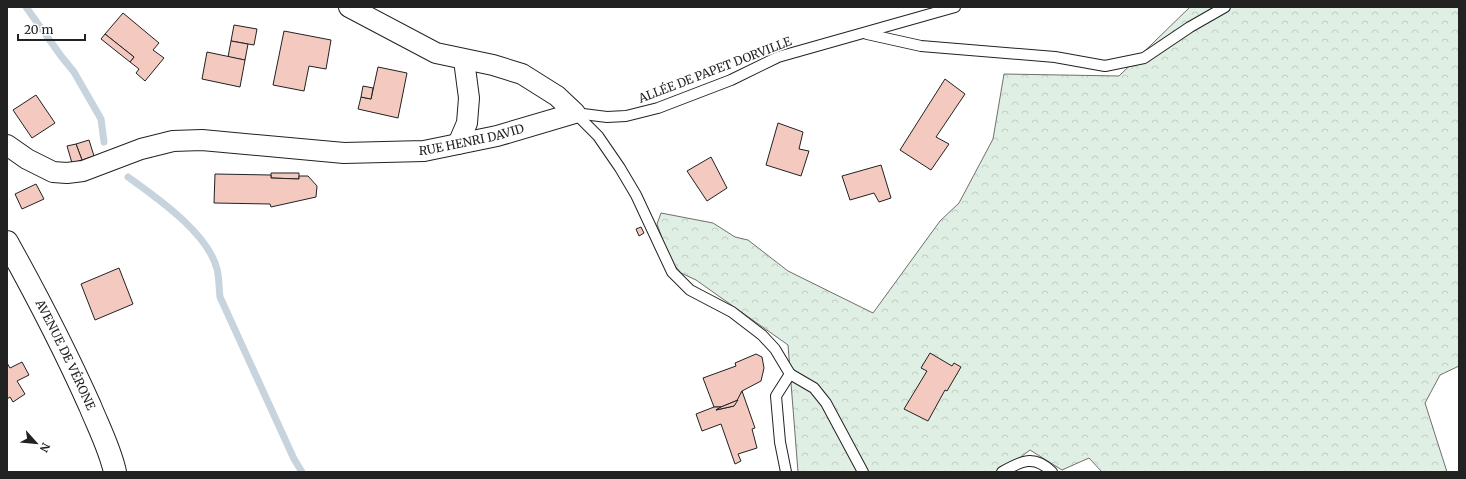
<svg xmlns="http://www.w3.org/2000/svg" width="1466" height="479" font-family="Merriweather,serif">
<style>
.forest{fill:url(#forest-crowns);stroke:#6f6f6f}
.lines{fill:none;stroke-linecap:round;stroke-linejoin:round}
.stream{stroke:#c7d3dd;stroke-width:7}
.building{fill:#f3c9c0;stroke:#222}
.lane-casing{stroke:#222;stroke-width:12}
.street-casing{stroke:#222;stroke-width:22}
.secondary-casing{stroke:#222;stroke-width:24}
.lane{stroke:#fff;stroke-width:10}
.street{stroke:#fff;stroke-width:20}
.secondary{stroke:#fff;stroke-width:22}
.labels{text-anchor:middle;stroke-width:3;stroke-linejoin:round;paint-order:stroke}
.street-label{font-size:12px;fill:#222;stroke:#fff}
</style>
<defs>
<pattern id="forest-crowns" width="20" height="18" patternUnits="userSpaceOnUse"><rect width="20" height="18" fill="#e0efe3"/><path d="M2 6a3 3 0 1 1 6 0M12 15a3 3 0 1 1 6 0" fill="none" stroke="#c0cdc2"/></pattern>
</defs>
<rect width="100%" height="100%" fill="#fff"/>
<path class="forest" d="M1190,7h269v359l-19,9 -15,28 22,69h-345l-13,-14 -27,12 -32,-20 -29,22h-203l-10,-127 -92,-65 -15,-7 -11,-13 -13,-36 4,-11 52,10 22,14 13,3 40,31 85,42 67,-92 19,-18 34,-64 11,-65 115,2z"/>
<g class="lines">
<g class="stream">
<path d="M26,7l35,49 13,16 27,47 3,23"/>
<path d="M128,177c29,21 80,56 89,92 2,8 2,19 3,28l74,162 8,13"/>
</g>
</g>
<g class="building">
<path d="M123,13l36,30 -6,7 11,8 -19,23 -9,-8 3,-4 -9,-7 4,-5 -29,-23z"/>
<path d="M234,25l23,4 -3,16 -23,-4z"/>
<path d="M284,31l47,9 -5,29 -17,-3 -5,25 -31,-6z"/>
<path d="M105,34l29,23 -4,5 -29,-23z"/>
<path d="M231,41l17,3 -3,16 -17,-3z"/>
<path d="M207,52l38,8 -5,27 -38,-8z"/>
<path d="M378,67l29,6 -9,45 -40,-9 3,-12 10,2z"/>
<path d="M945,79l20,15 -29,43 13,7 -18,26 -31,-20z"/>
<path d="M363,86l10,2 -2,11 -10,-2z"/>
<path d="M36,95l19,28 -23,15 -19,-28z"/>
<path d="M778,123l25,9 -4,17 10,2 -8,25 -35,-11z"/>
<path d="M89,140l5,16 -12,4 -6,-16z"/>
<path d="M76,144l6,16 -10,3 -5,-17z"/>
<path d="M711,157l16,31 -20,13 -20,-30z"/>
<path d="M881,165l10,33 -12,4 -5,-9 -24,7 -8,-24z"/>
<path d="M271,173h28v6l-28,-1z"/>
<path d="M215,174l56,1v3l28,1v-3h9l9,10 -1,11 -45,10 -1,-3 -56,-1z"/>
<path d="M36,184l8,15 -22,10 -7,-15z"/>
<path d="M641,227l3,6 -5,3 -3,-7z"/>
<path d="M119,268l14,36 -38,16 -14,-36z"/>
<path d="M930,353l22,13 2,-3 7,4 -14,24 -2,-1 -17,31 -24,-12 23,-38 -6,-3z"/>
<path d="M756,354l6,3 2,11 -3,13 -19,10 -4,9 -17,7h-7l-11,-29 33,-12 -1,-3z"/>
<path d="M22,362l7,13 -12,6 8,13 -12,8 -3,-5 -3,2v-36l3,5z"/>
<path d="M742,391l13,37 -3,1 5,19 -19,6 3,7 -6,3 -14,-40 -19,7 -6,-17 18,-7h7l-5,3 18,-4z"/>
<path d="M738,400l-4,6 -18,4 5,-3z"/>
</g>
<g class="lines">
<defs>
<g id="lane">
<path d="M867,34l54,12 134,11 50,9 39,-8 46,-31 35,-20"/>
<path d="M575,113l32,4 19,-1 32,-8 73,-28 47,-23 177,-50"/>
<path d="M575,113l23,23 22,32 16,27 36,77 18,18 42,22 30,23 13,14 15,25"/>
<path d="M790,374l24,14 12,15 37,69"/>
<path d="M786,472l-6,-30 -4,-46 14,-22"/>
<path d="M1002,472c19,-11 32,-18 50,0"/>
</g>
<g id="street">
<path d="M458,144l9,-21 2,-25 -5,-38"/>
<path id="s1" d="M7,145l20,14 26,13 14,1 16,-2 58,-22 32,-8 29,-1 142,13 80,-2 73,-15 78,-23 -18,-17 -35,-22 -29,-9 -57,-12 -87,-46"/>
</g>
<g id="secondary">
<path id="s2" d="M7,242c30,54 58,108 83,164 9,22 20,43 25,66"/>
</g>
</defs>
<use href="#lane" class="lane-casing"/>
<use href="#street" class="street-casing"/>
<use href="#secondary" class="secondary-casing"/>
<use href="#lane" class="lane"/>
<use href="#street" class="street"/>
<use href="#secondary" class="secondary"/>
</g>
<g class="labels">
<g class="street-label">
<text transform="translate(715 70) rotate(-21)" y="4">ALLÉE DE PAPET DORVILLE</text>
<text dy="4" stroke="none"><textPath href="#s1" startOffset="479">RUE HENRI DAVID</textPath></text>
<text dy="4" stroke="none"><textPath href="#s2" startOffset="127">AVENUE DE VÉRONE</textPath></text>
</g>
</g>
<rect width="1466" height="479" fill="none" stroke="#222222" stroke-width="16"/>
<g transform="translate(36 443) rotate(117)" stroke="#ffffff" stroke-width="3" paint-order="stroke">
<path d="M0-3L7 15L0 10L-7 15Z" fill="#222222"/>
<text y="-6" font-size="11" font-weight="bold" text-anchor="middle" fill="#222222">N</text>
</g>
<path d="M18 34v6h67v-6" fill="none" stroke="#222222" stroke-width="2"/>
<text x="24" y="34" font-size="12" fill="#222222" stroke="#ffffff" stroke-width="3" paint-order="stroke">20 m</text>
</svg>
